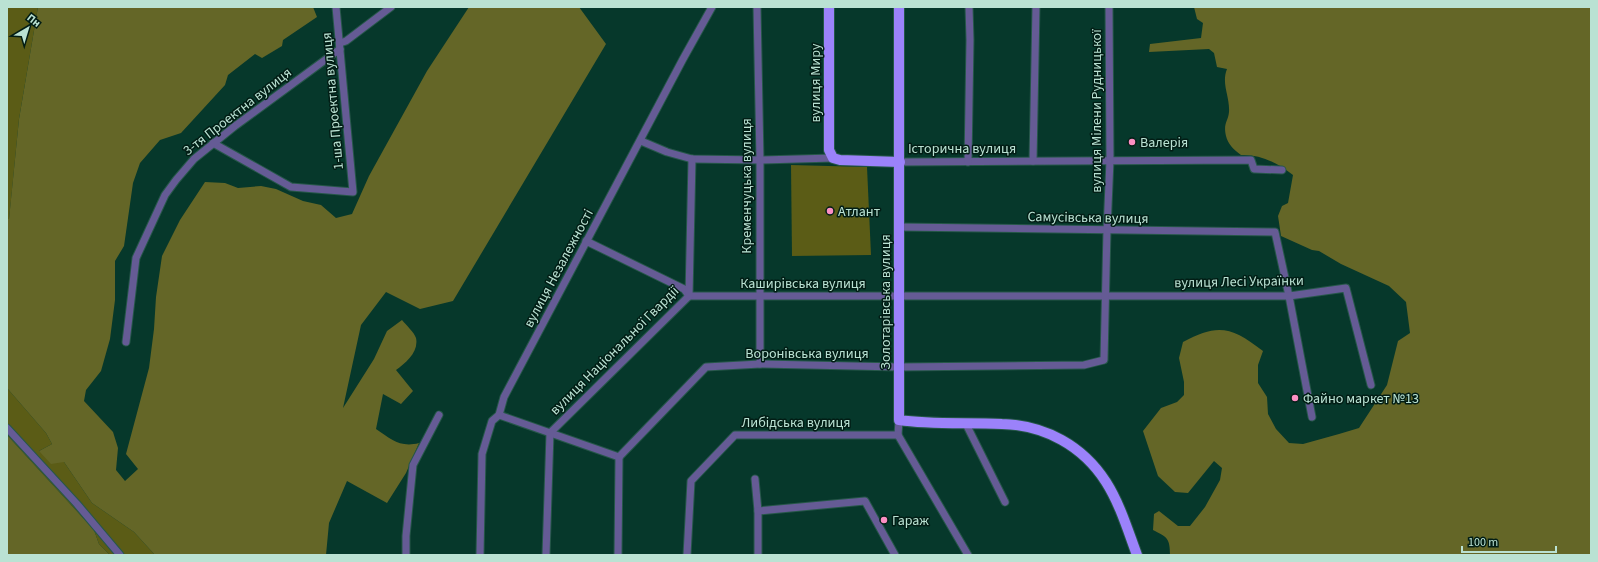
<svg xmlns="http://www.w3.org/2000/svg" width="1598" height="562" font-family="'Source Sans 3',sans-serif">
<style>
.green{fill:#5b5c16}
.forest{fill:#646627}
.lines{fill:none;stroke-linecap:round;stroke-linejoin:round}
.minor-casing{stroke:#265749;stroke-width:9}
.primary-casing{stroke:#265749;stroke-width:12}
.minor{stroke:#655b95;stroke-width:7}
.primary{stroke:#9b82fa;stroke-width:10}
.poi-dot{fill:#fc8fc3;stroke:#021d15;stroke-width:1.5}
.labels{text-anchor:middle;stroke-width:3;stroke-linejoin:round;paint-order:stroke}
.street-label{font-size:14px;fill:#bae2d3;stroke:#021d15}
.poi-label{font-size:14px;fill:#bae2d3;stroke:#021d15;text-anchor:start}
</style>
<rect width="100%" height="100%" fill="#06382b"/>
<g class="green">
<path d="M7,7h31l-19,112 -10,101 -2,-1z"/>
<path d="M791,165l76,2 4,88 -79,1z"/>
<path d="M7,388l39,45 6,11 -13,7 25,11 28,41 42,29 21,23h-45l-11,-11 -5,-14 -87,-95z"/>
</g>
<g class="forest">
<path d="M38,7h275l4,10 -34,23 -1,6 -20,12 -7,-4 -27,21 -3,10 -44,48 -21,7 -20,23 -7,20 -9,63 -9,15v39l-5,39 -9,32 -15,19 -2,11 29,31 5,16 -2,22 9,11 13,-12 -12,-15 23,-86 5,-39 2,-32 6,-41 18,-36 25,-38 20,1 13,5 23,-2 15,3 27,12 18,4 15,13 16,-4 17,-38 58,-105 42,-64h110l27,37 -153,257 -33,8 -34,-17 -25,33 -18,83 31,-49 13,-28 15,-11c4,5 12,12 14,18 3,14 -10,25 -20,32l17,21 -12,13 -18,-10 -7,35c15,10 24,19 43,14l-13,30 -19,30 -40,-22 -18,42 -3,32h-171l-21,-23 -42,-29 -28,-41 -13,2 -12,-13 13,-7 -6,-11 -39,-45v-169h2l10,-100z"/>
<path d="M1194,7h397v548h-421c0,-17 -3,-18 -17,-25l1,-16 5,-3 19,15h12l15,-19 15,-27 2,-12 -8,-7 -26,32 -13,-1 -17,-16 -15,-45 18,-23 16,-6 7,-7v-13l-5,-24 4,-16c35,-19 49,-15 80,9l-5,14v18l9,14 1,17 8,15 13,14 14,1 36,-10 20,-6 28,-43 11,-44 12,-8 -4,-31 -17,-16 -48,-22 -22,-13 -7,-1 -31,-14 -3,-20 4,-10 6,-3 5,-28c-15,-12 -33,-21 -52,-20 -7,-5 -13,-11 -15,-19 -3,-13 2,-14 3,-24 1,-16 -8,-28 -2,-43l-10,-2 -3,-14 -5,-4 -60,3 1,-8 51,-6 2,-15 -6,-4z"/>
<path d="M7,435l87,95 5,14 11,11h-103z"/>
</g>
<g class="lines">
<defs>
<g id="minor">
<path d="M757,7l3,153v204"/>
<path d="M340,43l6,-2 45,-34"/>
<path d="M641,141l26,11 25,7 68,1 73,-2"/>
<path d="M213,143l78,44 62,5 -17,-185"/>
<path d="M1033,161l3,-154"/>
<path d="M900,162l351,-2 3,9 28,1"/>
<path d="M968,162l2,-122 -1,-33"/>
<path d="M900,227l375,5 14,64 23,121"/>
<path d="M586,241l98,48 5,7h600l57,-8 25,97"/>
<path d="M126,342l10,-84 29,-63 11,-15 18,-21 41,-33 105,-77"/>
<path d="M499,415l120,42"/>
<path d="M899,420l-1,15 70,120"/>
<path d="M966,424l39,78"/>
<path d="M7,428l70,76 43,51"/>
<path d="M619,457l87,-90 54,-3 139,3 185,-2 20,-5 3,-130 3,-70 -1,-153"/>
<path d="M755,479l3,32v44"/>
<path d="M758,511l107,-10 30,54"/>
<path d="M406,555v-19l7,-71 26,-50"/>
<path d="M480,555l2,-101 10,-33 7,-6 5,-18 179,-338 29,-52"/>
<path d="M546,555l4,-122 139,-137 3,-137"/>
<path d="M618,555l1,-98"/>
<path d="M687,555l4,-74 44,-46h163"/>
</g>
<g id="primary">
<path d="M829,7v143l4,8 7,2 60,2"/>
<path d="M899,7v413c34,5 69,2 103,4 43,1 81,22 104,58 14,22 22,49 31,73"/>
</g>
</defs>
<use href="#minor" class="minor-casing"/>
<use href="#primary" class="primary-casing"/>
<use href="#minor" class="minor"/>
<use href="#primary" class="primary"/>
</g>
<g class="poi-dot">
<circle cx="1132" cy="142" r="4"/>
<circle cx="830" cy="211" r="4"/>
<circle cx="1295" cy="398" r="4"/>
<circle cx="884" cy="520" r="4"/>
</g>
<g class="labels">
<g class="street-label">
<text transform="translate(815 83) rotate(-90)" y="5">вулиця Миру</text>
<text transform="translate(332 101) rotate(-95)" y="5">1-ша Проектна вулиця</text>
<text transform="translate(237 111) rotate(-38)" y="5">3-тя Проектна вулиця</text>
<text transform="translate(1096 111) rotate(-90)" y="5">вулиця Мілени Рудницької</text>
<text x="962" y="153">Історична вулиця</text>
<text transform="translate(746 186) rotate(-90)" y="5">Кременчуцька вулиця</text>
<text transform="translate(1088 217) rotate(1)" y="5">Самусівська вулиця</text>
<text transform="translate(558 268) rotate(-62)" y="5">вулиця Незалежності</text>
<text transform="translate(1239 281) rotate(-1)" y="5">вулиця Лесі Українки</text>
<text x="803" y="288">Каширівська вулиця</text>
<text transform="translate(885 302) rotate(-90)" y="5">Золотарівська вулиця</text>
<text transform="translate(614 350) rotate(-45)" y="5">вулиця Національної Гвардії</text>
<text x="807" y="358">Воронівська вулиця</text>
<text x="796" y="427">Либідська вулиця</text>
</g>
<g class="poi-label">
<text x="1140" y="147">Валерія</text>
<text x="838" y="216">Атлант</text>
<text x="1303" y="403">Файно маркет №13</text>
<text x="892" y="525">Гараж</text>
</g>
</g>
<rect width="1598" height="562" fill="none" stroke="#bae2d3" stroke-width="16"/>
<g transform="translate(28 28) rotate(38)" stroke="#021d15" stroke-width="3" paint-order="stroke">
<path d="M0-3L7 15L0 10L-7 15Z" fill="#bae2d3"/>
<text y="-6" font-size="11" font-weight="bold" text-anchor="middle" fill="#bae2d3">Пн</text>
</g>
<path d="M1462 546v6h94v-6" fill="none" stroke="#bae2d3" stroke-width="2"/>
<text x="1468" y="546" font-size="12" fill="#bae2d3" stroke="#021d15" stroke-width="3" paint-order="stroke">100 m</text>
</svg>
